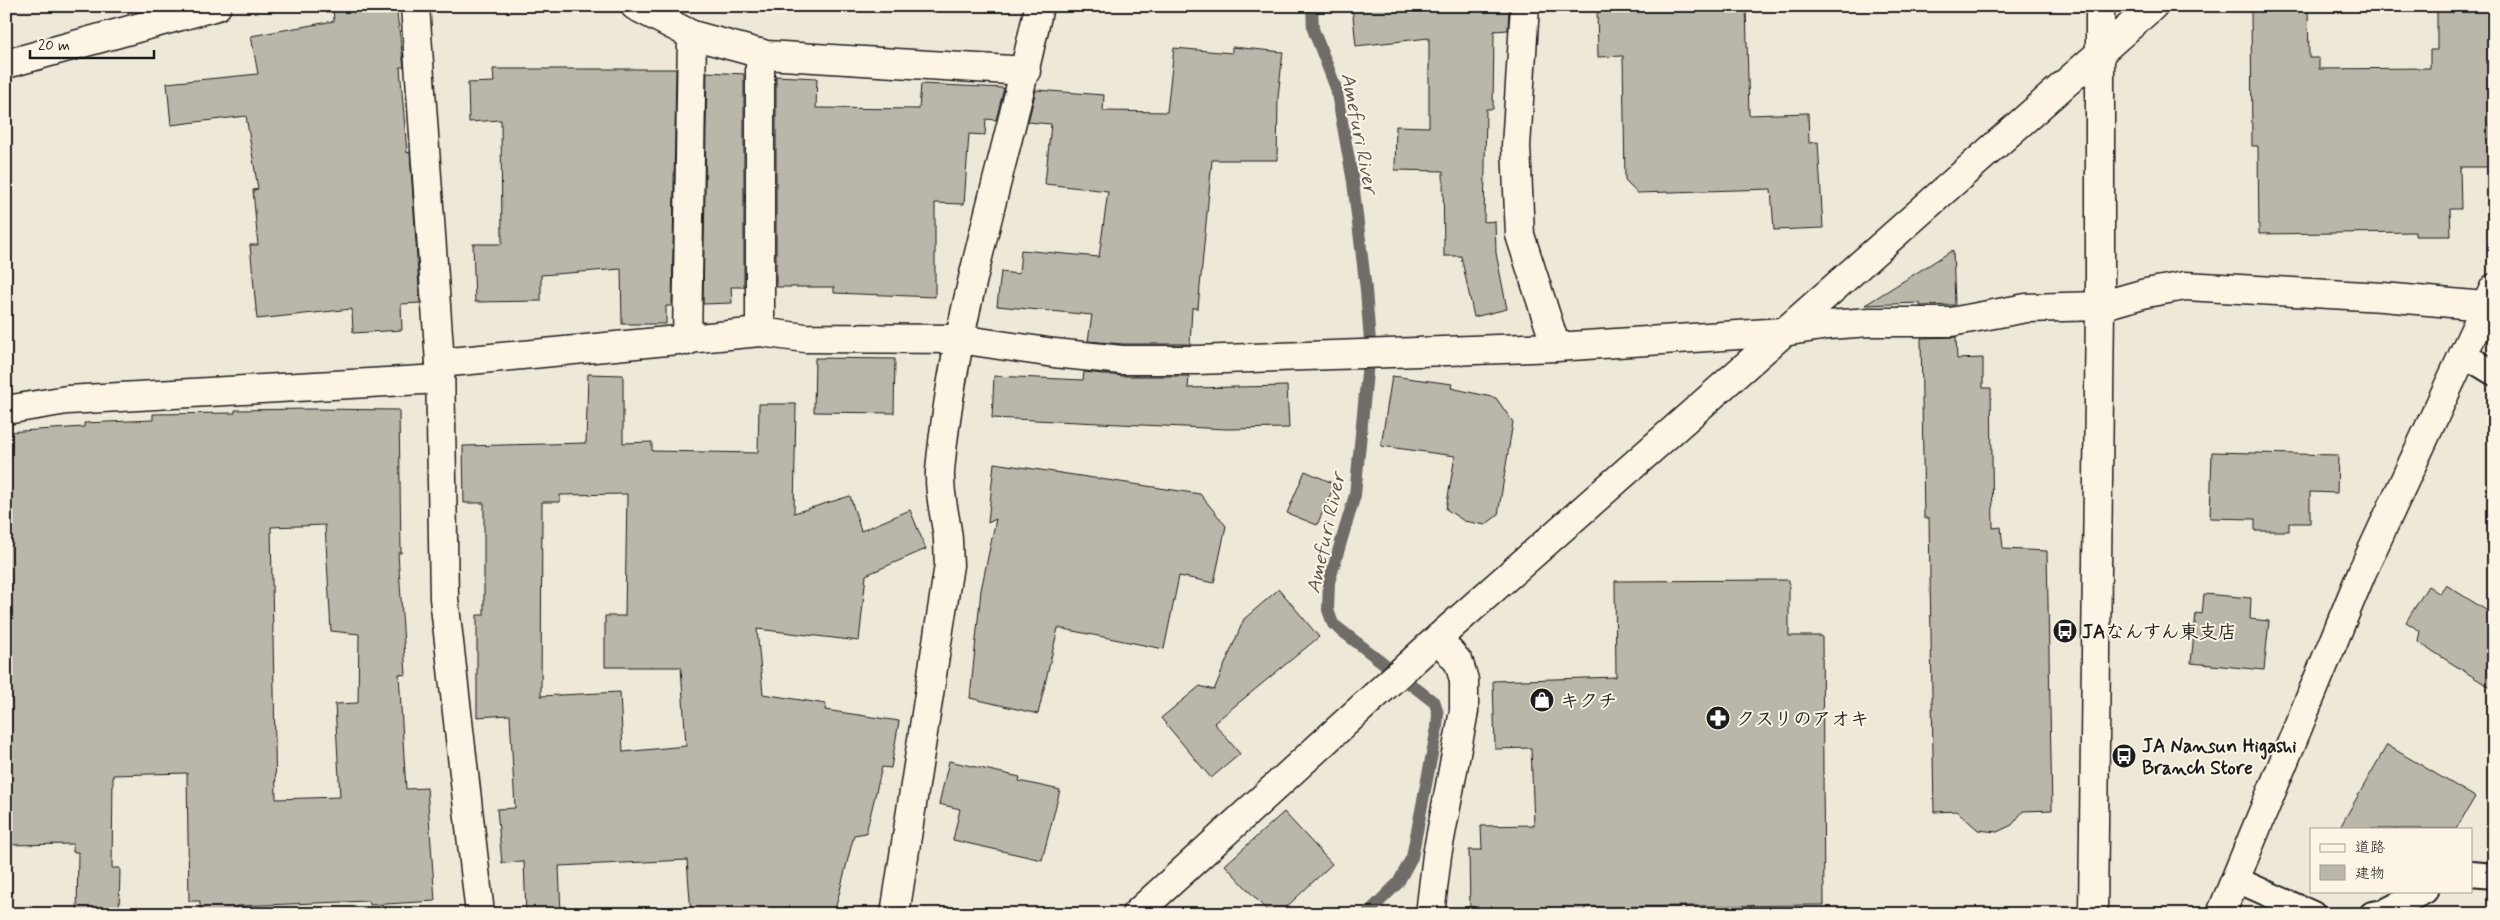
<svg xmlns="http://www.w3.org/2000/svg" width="2500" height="920" font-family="Mynerve,'Klee One',sans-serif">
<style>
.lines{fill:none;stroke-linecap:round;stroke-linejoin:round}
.stream{stroke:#6f6c67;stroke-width:12}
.building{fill:#bab6aa;stroke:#1c1c1c;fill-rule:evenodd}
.lane-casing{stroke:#1c1c1c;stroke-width:28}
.street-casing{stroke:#1c1c1c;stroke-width:31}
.secondary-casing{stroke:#1c1c1c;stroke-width:31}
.lane{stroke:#fcf5e5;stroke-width:24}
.street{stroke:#fcf5e5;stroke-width:28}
.secondary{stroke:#fcf5e5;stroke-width:28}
.labels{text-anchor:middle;stroke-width:4;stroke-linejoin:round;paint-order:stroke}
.poi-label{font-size:19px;font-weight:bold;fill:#1c1c1c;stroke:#fcf5e5;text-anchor:start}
.water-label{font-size:20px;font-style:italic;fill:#5b5854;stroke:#fcf5e5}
</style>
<rect width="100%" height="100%" fill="#eee8d9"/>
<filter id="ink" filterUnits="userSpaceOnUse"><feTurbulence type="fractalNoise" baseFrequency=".02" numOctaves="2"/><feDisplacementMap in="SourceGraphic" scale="10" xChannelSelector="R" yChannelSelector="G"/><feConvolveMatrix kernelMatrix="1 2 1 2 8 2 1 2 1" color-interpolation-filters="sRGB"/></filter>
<g filter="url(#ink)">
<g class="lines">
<path class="stream" d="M1312,6l1,23 23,59 17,94 13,108 4,52 -15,153 -26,87 -1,28 5,14 102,79 3,11 -1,14 -25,129 -14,26 -31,31"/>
</g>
<g class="building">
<path d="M333,6h63l7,54 1,7h-4l7,86 3,-1 10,151 -19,1 1,26 -49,3 -1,-24 -95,10 -7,-74h8l-5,-55 5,-1 -12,-73 -75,9 -4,-42 91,-9 -7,-38 83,-15z"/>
<path d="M1352,6h157l-1,24 -14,1 -1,78h-7l-2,113 11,-1 1,32 11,56 -33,8 -13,-61h-17l-1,-85 -48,-1 1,-44 33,1v-89l-73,8z"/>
<path d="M1597,6h149l3,109 59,-2 1,30 9,-1 5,86 -49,2 -3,-41 -134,4 -12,-12 -2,-125 -25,1z"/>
<path d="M2251,6h57l1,52h10v11l111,-1v-18h7v-44h51l2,161h-30l1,42h-11l1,27h-36v-4l-156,2 -1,-88h-6z"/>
<path d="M1232,47l51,5 -5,45 -1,63h-65l-14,148h-6l-2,36h-67l-35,-3 4,-26 -95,-9 4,-34 18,2 2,-24 78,7 9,-66 -63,-7 6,-60 -23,-2 8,-32 68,5 -1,16 64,1 7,-64 58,5z"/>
<path d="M493,69h183l-4,237h-6v18h-44l-1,-55 -80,6v26l-66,1 -2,-58h29l-1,-124 -32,2 -1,-39 26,-1z"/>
<path d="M707,72l37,2v213h-13l1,16 -29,1z"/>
<path d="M776,76l41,2 -1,30 103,1 2,-25 83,4 -8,32 -10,-1 -1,16 -16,-1 -5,70 -29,-1v94l-101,-4v-6h-58z"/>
<path d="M1953,250l2,55 -35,1v-3l-55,2z"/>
<path d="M1956,337l1,22 26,-1v30h8l2,140 8,-1 2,22 44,2 5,259 -29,1 -11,14 -15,7 -19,-2 -21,-19 -23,1 -5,-294h-5l-3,-180z"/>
<path d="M815,358l80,1 -1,54 -80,-1z"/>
<path d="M1084,372l38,4h67l-1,12 99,-2 2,42 -62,1 -235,-11 2,-42 89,4z"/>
<path d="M588,374l35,1v68l29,-1v9l106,2 1,-49h37l-2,109 56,-17 11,35 49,-21 16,39 -60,26 -7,66 -102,-12 6,65 63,10 -1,6 74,11 -8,47 -9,-1 -16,66 -12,2 -20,79h-143l-4,-54 -128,6 2,48h-35l-2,-52 -22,1 -5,-54 18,-1 -5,-93 -33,2v-102h7v-112h-20l-1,-57 123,-3zM627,494l-2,122h-20v51h76l5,79 -63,6 -3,-60 -79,4 1,-194h18v-7z"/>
<path d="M1392,376l60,8 -1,4 45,10 17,24 -15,93 -13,10 -21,-4 -18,-12 9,-53 -74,-10z"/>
<path d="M313,409l86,1 2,143h-3l8,122 -7,-1 7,115 21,-1 8,113 -65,4 -1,-4 -133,5v8h-36v-13h-11l-2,-128 -74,2 -1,93h8l-1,46h-42l1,-62h-5v-8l-67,1v-413l78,-5v-4l69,-3v-6l82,-1v-3zM325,525l6,106 28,3 -1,69 -23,1 5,93 -64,2 -5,-272z"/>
<path d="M2212,452l126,3 -1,38 -27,-1v31h-21v8h-34v-12l-45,-1z"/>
<path d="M994,463l206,31 26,32 -12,57 -35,-7 -15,73 -106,-21 -20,86 -68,-16 11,-108 15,-71 -8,4z"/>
<path d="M1305,471l30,13 -18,41 -30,-12z"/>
<path d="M1789,580v56h33l2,269 -239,2v7h-115l-1,-64h13l-1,-24 53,-1 -3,-77 -36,1 -2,-68 123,-4 -1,-96z"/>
<path d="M2446,585l48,30v75l-76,-48 2,-11 -14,-9 22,-36 12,8z"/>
<path d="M1279,589l40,48 -105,86 26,31 -29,24 -50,-60 39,-32 14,4 30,-71z"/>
<path d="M2204,594l47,4 -1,21 19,2 -5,49 -73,-7 5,-50 6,1z"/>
<path d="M2387,745l88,52 -19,32h-117z"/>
<path d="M949,761l71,16 -1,4 41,9 -18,70 -89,-20 7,-31 -21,-5z"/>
<path d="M1284,812l48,52 -53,50h-9l-45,-49z"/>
</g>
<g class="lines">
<defs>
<g id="lane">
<path d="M2463,354l31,19"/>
<path d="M2471,874l23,2"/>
<path d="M2235,879l78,35"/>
<path d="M2372,914l12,-2 41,-21"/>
</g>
<g id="street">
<path d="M415,6l25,357 4,235 36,316"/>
<path d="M635,6l57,29 74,20 260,16"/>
<path d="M1525,6l-9,140 4,89 36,112"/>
<path d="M760,53v279"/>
<path d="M6,64l211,-58"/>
<path d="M687,341l5,-306"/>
<path d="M440,363l320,-31 45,6 154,1 95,14 68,7h75l359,-13 227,-15 45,-7 42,-3h81l75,-14 74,-2 46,-13 39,-7 198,11 102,9"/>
<path d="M6,410l61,-10 373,-21"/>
<path d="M895,914l54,-349c-1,-11 0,-23 -2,-34 -3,-21 -8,-37 -7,-60 14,-158 67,-310 99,-465"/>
<path d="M1430,914l7,-59 27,-144v-31l-5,-17 -21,-25"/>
<path d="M2221,914l141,-342 132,-284"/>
</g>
<g id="secondary">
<path d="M1136,914l302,-276 715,-632"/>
<path d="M2093,914l7,-608v-300"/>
</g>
</defs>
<use href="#lane" class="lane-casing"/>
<use href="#street" class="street-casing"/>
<use href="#secondary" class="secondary-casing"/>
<use href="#lane" class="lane"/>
<use href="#street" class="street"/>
<use href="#secondary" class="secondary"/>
</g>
</g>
<defs>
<symbol id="bus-disc" viewBox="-11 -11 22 22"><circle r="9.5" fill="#1c1c1c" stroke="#fcf5e5"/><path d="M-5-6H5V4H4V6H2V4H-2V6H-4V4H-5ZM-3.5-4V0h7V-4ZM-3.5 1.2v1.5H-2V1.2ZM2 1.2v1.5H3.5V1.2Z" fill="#fff"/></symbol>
<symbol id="shop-disc" viewBox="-11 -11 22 22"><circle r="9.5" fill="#1c1c1c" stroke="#fcf5e5"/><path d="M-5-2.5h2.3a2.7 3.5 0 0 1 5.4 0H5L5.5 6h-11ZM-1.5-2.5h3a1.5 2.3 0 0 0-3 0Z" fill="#fff"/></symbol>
<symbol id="pharmacy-disc" viewBox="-11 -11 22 22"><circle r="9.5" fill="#1c1c1c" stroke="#fcf5e5"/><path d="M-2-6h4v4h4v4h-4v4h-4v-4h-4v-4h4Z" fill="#fff"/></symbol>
</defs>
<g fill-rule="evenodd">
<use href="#bus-disc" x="2051" y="617" width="28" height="28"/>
<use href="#shop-disc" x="1528" y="686" width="28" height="28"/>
<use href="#pharmacy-disc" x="1704" y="704" width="28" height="28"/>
<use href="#bus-disc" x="2110" y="742" width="28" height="28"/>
</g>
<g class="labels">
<g class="poi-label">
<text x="2082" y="638">JAなんすん東支店</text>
<text x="1560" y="707">キクチ</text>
<text x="1736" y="725">クスリのアオキ</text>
<text x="2142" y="752">JA Nansun Higashi<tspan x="2142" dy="22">Branch Store</tspan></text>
</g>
<g class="water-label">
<text transform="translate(1360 133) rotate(79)" y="7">Amefuri River</text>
<text transform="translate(1325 533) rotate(-78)" y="7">Amefuri River</text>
</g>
</g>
<rect width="2500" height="920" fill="none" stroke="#fcf5e5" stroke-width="25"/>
<rect x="12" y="12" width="2475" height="895" fill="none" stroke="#1c1c1c" stroke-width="2" filter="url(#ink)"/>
<rect x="2310" y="828" width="162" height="65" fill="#fcf5e5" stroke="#a29e95"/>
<rect x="2320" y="844" width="25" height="8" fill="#fcf5e5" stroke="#a29e95"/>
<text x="2355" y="852" font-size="15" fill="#1c1c1c">道路</text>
<rect x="2320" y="865" width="25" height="15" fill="#bab6aa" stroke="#a29e95"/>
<text x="2355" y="878" font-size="15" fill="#1c1c1c">建物</text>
<path d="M30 50v8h124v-8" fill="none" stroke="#1c1c1c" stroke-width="2.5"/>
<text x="38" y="50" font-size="15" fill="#1c1c1c" stroke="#fcf5e5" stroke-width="4" paint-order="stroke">20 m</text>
</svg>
